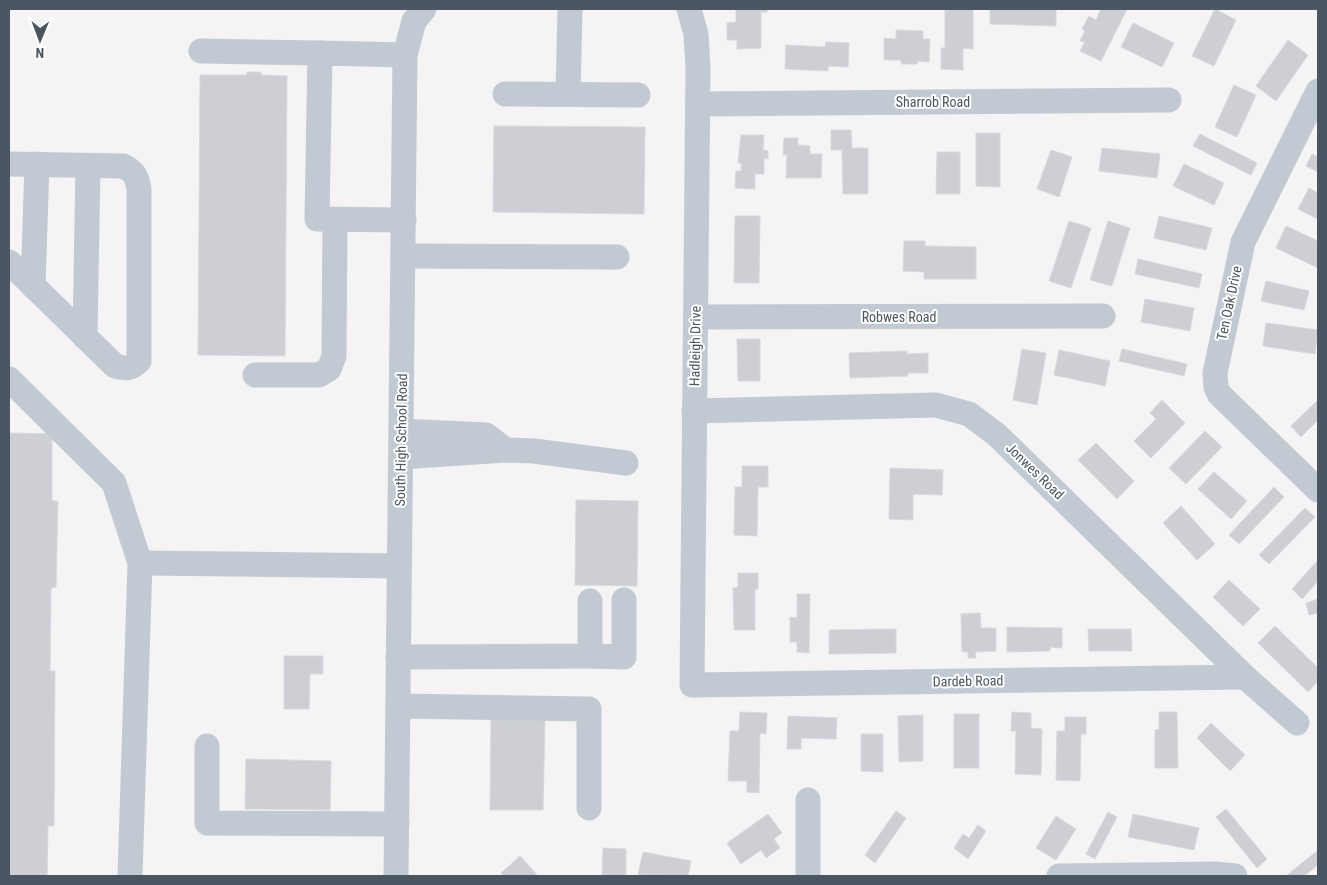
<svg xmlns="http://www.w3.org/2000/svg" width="1327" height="885" font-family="'Roboto Condensed',sans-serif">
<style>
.building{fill:#cdcfd5;stroke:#d7d9de}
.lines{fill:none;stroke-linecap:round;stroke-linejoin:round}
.minor{stroke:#c1cad2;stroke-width:25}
.labels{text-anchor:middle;stroke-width:4;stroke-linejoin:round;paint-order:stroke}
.street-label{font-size:14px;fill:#4a5661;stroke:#fff}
</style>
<rect width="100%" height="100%" fill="#f5f3f3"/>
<g class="building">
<path d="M736,9h31v3h-6v36l-24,1v-9h-10v-17l9,-1z"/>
<path d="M945,9h28v40l-10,-1v22l-22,-1v-21h4z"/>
<path d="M990,9h66v17l-66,-2z"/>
<path d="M1101,9h26l-26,52 -21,-10 5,-9 -5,-1 5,-10 -3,-2 7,-13 7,4z"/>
<path d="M1215,9l21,11 -22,46 -22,-10z"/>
<path d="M1133,23l41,20 -12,24 -41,-20z"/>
<path d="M896,30l27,1v8h7l-1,23 -11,-1 -1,3h-16v-4h-17v-22l12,1z"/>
<path d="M1288,40l20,15 -32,46 -20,-15z"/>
<path d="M826,42l23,1 -1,24 -20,-1v5l-43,-2 1,-24 39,2z"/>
<path d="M247,72h14v3l26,1 -2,280 -87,-1 2,-280h47z"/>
<path d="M1234,85l22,10 -19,42 -22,-10z"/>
<path d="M494,126l151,1 -1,87 -151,-2z"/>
<path d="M831,130h20l1,18h16v46h-25l-1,-44h-11z"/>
<path d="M976,133h24v54l-24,-1z"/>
<path d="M1200,134l57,29 -6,12 -58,-29z"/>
<path d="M741,135h23l-1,15 5,1v8l-4,-1v16h-9v15l-20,-1 1,-17h5v-8h-3z"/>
<path d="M784,138h14v7l12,1v8h12l-1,24h-35l1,-23h-4z"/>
<path d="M1102,148l58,6 -3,24 -58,-7z"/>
<path d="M1051,150l21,7 -13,40 -22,-8z"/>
<path d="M937,152h23v42h-24z"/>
<path d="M1312,154l6,3v15l-12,-6z"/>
<path d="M1184,164l40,19 -10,22 -41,-19z"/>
<path d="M1309,188l9,5v26l-20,-10z"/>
<path d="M735,216h25l-1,67h-25z"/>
<path d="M1159,216l53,12 -6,22 -52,-12z"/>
<path d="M1069,221l22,7 -20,60 -22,-7z"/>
<path d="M1108,221l22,7 -18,58 -22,-6z"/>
<path d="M1286,226l32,15v27l-42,-20z"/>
<path d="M904,241h21v5l51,1v32h-52v-7l-21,-1z"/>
<path d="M1138,259l64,15 -3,14 -64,-14z"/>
<path d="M1266,281l43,10 -5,19 -43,-9z"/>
<path d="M1145,299l49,9 -4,23 -49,-9z"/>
<path d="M1266,323l52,7 -3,24 -52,-8z"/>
<path d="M737,339h23v42h-22z"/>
<path d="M1022,349l24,4 -9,52 -24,-5z"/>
<path d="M1122,349l65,15 -3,12 -65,-15z"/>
<path d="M1059,350l51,11 -5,25 -51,-11z"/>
<path d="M907,351v3l21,-1v20h-20v3l-58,2 -1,-25z"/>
<path d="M1162,400l23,23 -34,35 -17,-17 22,-22 -6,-6z"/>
<path d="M1318,400v20l-17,17 -10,-11z"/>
<path d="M1205,431l17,16 -36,37 -17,-16z"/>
<path d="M9,433l43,1v67h6l-2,86 -5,1 -1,83h5l-1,155h-6l-1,50h-38z"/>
<path d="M1096,443l38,38 -17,18 -39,-39z"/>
<path d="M742,466h26v21h-10l-1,49 -23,-1 1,-48h7z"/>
<path d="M890,468l53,2 -1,25 -29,-1v26l-24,-1z"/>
<path d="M1214,472l33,29 -16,18 -33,-30z"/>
<path d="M1274,487l10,10 -45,47 -10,-9z"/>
<path d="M576,500l62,1 -1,85 -62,-1z"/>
<path d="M1181,506l34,38 -18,16 -34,-37z"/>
<path d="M1305,508l10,9 -46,47 -10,-9z"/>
<path d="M1318,560v21l-16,18 -10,-10z"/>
<path d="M738,573h20v16h-3v41h-21l-1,-42 5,-1z"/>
<path d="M1229,580l31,29 -17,17 -30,-29z"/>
<path d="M797,594h13l-1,59 -12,-1v-10h-7v-25l7,1z"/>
<path d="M1318,599v14l-9,2 -3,-12z"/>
<path d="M980,613l1,15h15v23l-21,1 1,6h-8v-6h-6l-1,-38z"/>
<path d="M1275,626l43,42v13l-10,11 -50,-49z"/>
<path d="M1007,627l55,1v20l-12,-1v4l-43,1z"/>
<path d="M896,629v24l-67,1v-24z"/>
<path d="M1088,629h43l1,22h-43z"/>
<path d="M284,656h39v18h-13l-1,35h-25z"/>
<path d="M740,712l27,1 -1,21 -6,-1 -1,60 -12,-1v-11h-19l2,-50h9z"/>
<path d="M1012,712l19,1v15l11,1 -1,46 -26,-1 1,-43h-5z"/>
<path d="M1159,712h18l1,56h-23v-38l4,-1z"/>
<rect x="954" y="714" width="25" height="54"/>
<path d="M923,715v46l-24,1 -1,-46z"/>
<path d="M788,716l49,2 -1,21 -35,-1v11h-14z"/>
<path d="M1065,717h21v17h-5l-1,47 -24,-1 1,-49h8z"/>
<path d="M491,718l54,1 -2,91h-53z"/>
<path d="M1211,723l34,32 -15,16 -33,-33z"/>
<path d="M861,734h22v38l-22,-1z"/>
<path d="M246,759l85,2 -1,49 -85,-1z"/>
<path d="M1226,809l41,50 -10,9 -41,-51z"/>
<path d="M896,811l10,7 -31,45 -10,-8z"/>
<path d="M1108,812l9,5 -22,42 -9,-5z"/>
<path d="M768,814l14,19 -8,6 6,9 -14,10 -5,-8 -20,14 -14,-21z"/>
<path d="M1133,814l66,14 -5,22 -66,-13z"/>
<path d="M1056,816l20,13 -20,31 -20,-12z"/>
<path d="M978,825l8,6 -18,28 -14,-11 9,-14 6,4z"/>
<path d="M603,848l23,1v27h-24z"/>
<path d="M1318,850v15l-14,11h-18z"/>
<path d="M643,852l48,9 -3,15 -50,-1z"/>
<path d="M520,856l18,20h-34l-3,-3z"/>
</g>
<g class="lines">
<g class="minor">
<path d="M689,9l7,25 2,33 -6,618 553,-8"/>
<path d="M201,51l119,2"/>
<path d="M1318,91l-75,151 -28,131 1,14 3,7 99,96"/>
<path d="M505,94l133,1"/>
<path d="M568,94l2,-85"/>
<path d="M698,104l471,-4"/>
<path d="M9,164l114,2c11,5 14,11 16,23v172c-8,8 -13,8 -24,5l-106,-104"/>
<path d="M404,220l-87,-1 3,-166 85,2"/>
<path d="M403,256l214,1"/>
<path d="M33,286l4,-122"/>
<path d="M696,317l407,-1"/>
<path d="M85,337l3,-171"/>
<path d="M255,375h64l10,-6 5,-13 1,-136"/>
<path d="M9,379l105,104 26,80 -10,313"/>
<path d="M694,411l242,-6 33,9 28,21 248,242 52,46"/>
<path d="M401,431l85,4 13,10"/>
<path d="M401,457l104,-7 29,1 92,12"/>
<path d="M140,563l259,3"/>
<path d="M590,656l34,1v-57"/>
<path d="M398,657l192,-1v-55"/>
<path d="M398,706l191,3v99"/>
<path d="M207,746v77l190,1"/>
<path d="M396,876l9,-821 9,-34 10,-12"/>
<path d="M808,876v-76"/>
<path d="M1059,876l156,-2 20,2"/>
</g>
</g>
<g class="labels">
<g class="street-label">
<text x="933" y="107">Sharrob Road</text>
<text transform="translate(1229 303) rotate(-78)" y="5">Ten Oak Drive</text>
<text x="899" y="322">Robwes Road</text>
<text transform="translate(695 346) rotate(-89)" y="5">Hadleigh Drive</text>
<text transform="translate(401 440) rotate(-89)" y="5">South High School Road</text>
<text transform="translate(1035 471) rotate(44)" y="5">Jonwes Road</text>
<text transform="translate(968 681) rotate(-1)" y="5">Dardeb Road</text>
</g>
</g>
<rect width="1327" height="885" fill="none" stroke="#4a5661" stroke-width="20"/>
<g transform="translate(40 40) rotate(181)" stroke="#ffffff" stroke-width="4" paint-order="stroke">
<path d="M0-4L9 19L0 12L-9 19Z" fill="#4a5661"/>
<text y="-8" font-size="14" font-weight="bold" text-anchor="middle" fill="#4a5661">N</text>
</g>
</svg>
